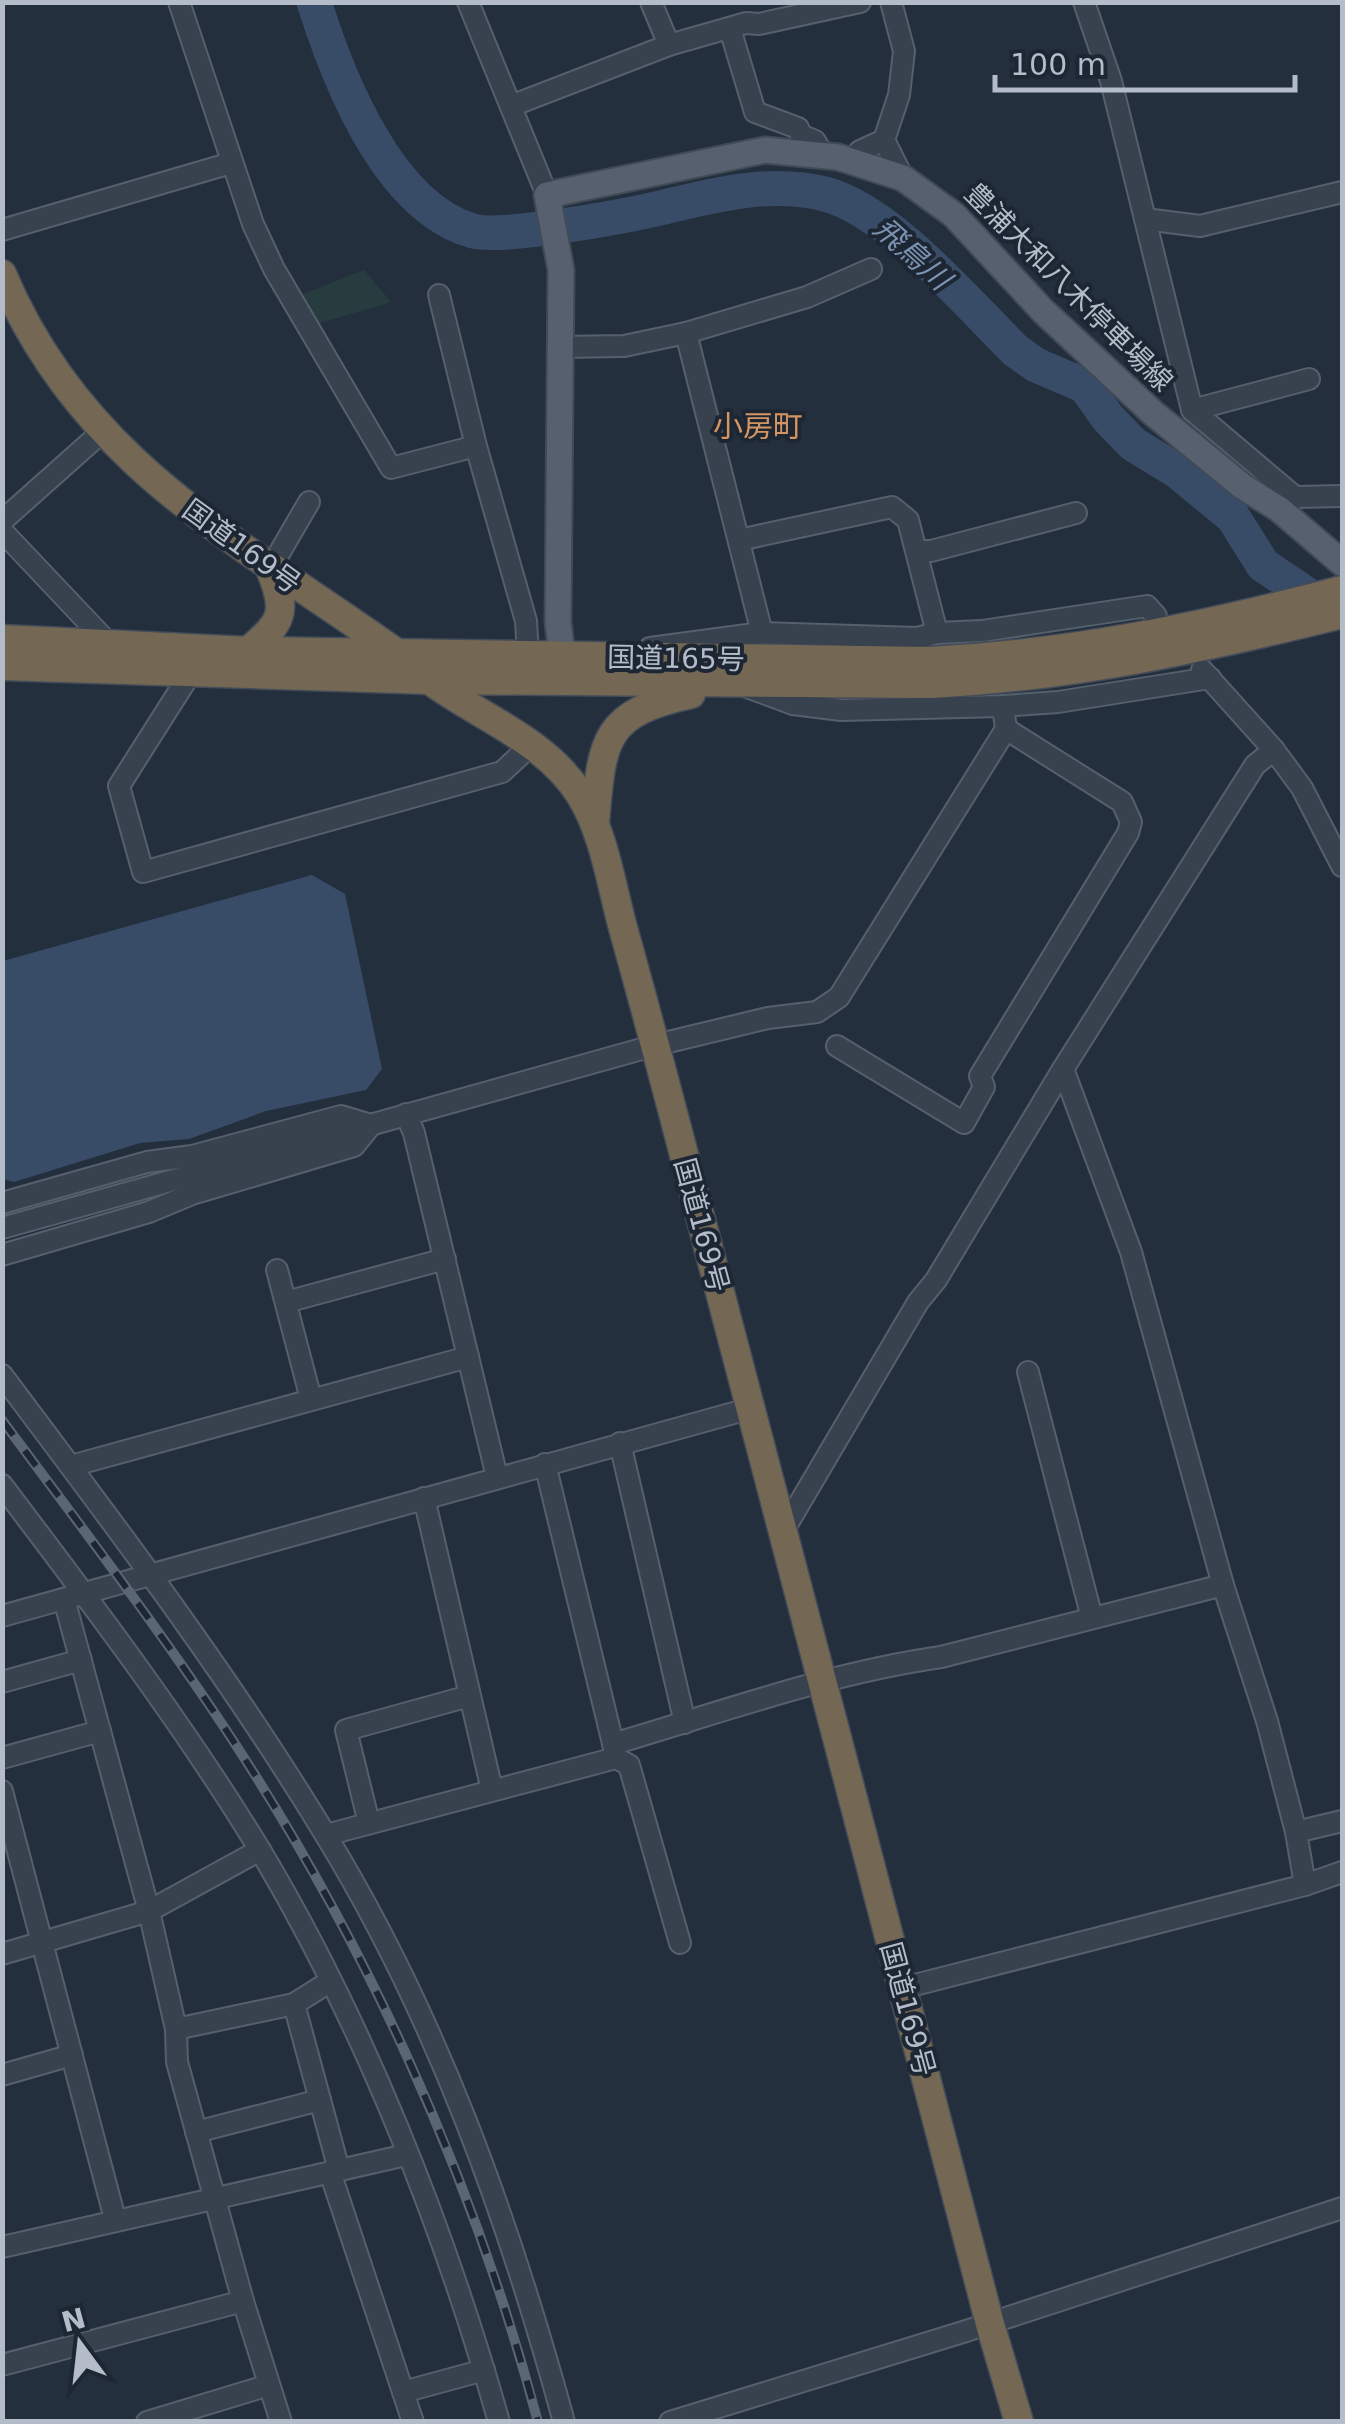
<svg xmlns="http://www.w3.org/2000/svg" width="1345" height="2424" font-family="'DejaVu Sans','Noto Sans JP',sans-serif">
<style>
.green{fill:#263c3f}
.water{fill:#394c67}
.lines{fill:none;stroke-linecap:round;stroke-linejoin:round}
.river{stroke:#394c67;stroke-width:35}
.minor-casing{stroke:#565f6c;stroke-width:24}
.major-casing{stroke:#414a57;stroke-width:29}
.highway-casing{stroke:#434c59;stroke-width:31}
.minor{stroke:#38414e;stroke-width:20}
.major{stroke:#56606e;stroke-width:25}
.highway{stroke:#746855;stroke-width:28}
.rail-casing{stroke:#5a6575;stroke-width:10}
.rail{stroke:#1d2633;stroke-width:6;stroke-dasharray:19;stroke-linecap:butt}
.labels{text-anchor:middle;stroke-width:8;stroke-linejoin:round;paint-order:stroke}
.street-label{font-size:28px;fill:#b4bcc9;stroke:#1d2633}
.water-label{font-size:30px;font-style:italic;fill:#7c92b1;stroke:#1d2633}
.neighbourhood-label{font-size:30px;fill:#d59563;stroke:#1d2633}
</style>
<rect width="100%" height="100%" fill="#242f3e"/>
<path class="green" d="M364,270l27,32 -84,25 -16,-28z"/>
<path class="water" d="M312,875l33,19 37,175 -16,21 -100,21 -77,28 -49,4 -126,39 -11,-3v-218z"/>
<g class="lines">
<path class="river" d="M314,2c24,76 74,205 159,229 30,8 153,-15 187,-23 53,-13 110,-28 165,-14 65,17 143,110 191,157l20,14 49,21 23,32 25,26 44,27 56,46 30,48 70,47"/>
<defs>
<g id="minor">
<path d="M179,2l74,222 21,45 117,199 85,-22 50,175 2,35"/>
<path d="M468,2l79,193"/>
<path d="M651,2l18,43"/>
<path d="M1084,2l27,79 34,138"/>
<path d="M730,29l25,83 43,16 3,7 14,6 8,14"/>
<path d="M511,106l158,-61 77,-22 13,1 101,-22"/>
<path d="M884,140l19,38"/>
<path d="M851,160l9,-9 24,-11 15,-45 5,-44 -13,-49"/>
<path d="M2,230l229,-67"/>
<path d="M439,295l37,151"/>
<path d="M686,333l76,300"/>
<path d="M559,347l65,-1 62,-13 121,-36 64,-28"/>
<path d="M1192,410l117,-31"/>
<path d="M1295,497l-103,-87 -47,-191 55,7 142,-34"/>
<path d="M1287,503l8,-6 47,-1"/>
<path d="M2,521l101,-90"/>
<path d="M2,531l107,113"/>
<path d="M739,540l153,-33 16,13 29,113"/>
<path d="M917,551h14l145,-38"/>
<path d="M270,569l39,-67"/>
<path d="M650,648l112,-15 155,5 20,-5 45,-2 165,-25 9,10"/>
<path d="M1202,670l72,80 28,38 40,78"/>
<path d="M190,674l-71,112 24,86 359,-100 29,-27"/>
<path d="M747,687l46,17 48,6 162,-4 55,-4 152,-24"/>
<path d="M837,1046l127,77 20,-36 -4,-11 148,-243 3,-11 -9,-20 -116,-73"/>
<path d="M1063,1069l68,183 92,333 44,136 29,111 9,53"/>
<path d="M406,1114l8,19 83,344"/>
<path d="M2,1203l145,-41 45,-6 149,-40 30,9 -17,21 -162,48 -43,18 -147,43"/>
<path d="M2,1228l654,-183 112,-27 49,-6 22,-15 167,-268 -3,-23"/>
<path d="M277,1270l34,129"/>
<path d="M286,1302l159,-43"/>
<path d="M1028,1372l64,246"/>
<path d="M2,1375c112,149 226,299 323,459 111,181 183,383 239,588"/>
<path d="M620,1443l65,280"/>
<path d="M545,1464l71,292"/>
<path d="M71,1466l397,-109"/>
<path d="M2,1485c90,119 180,237 258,365 104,174 184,377 239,572"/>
<path d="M424,1498l68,292"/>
<path d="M782,1533l136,-231 18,-22 127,-211 192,-304 19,-15"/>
<path d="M64,1599l85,312 27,118 1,33 66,239 38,121"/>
<path d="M2,1616l746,-207"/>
<path d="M2,1682l79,-22"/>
<path d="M613,1744c109,-32 216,-71 328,-87l282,-72"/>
<path d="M2,1758l98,-27"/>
<path d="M2,1791l113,428"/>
<path d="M369,1823l-23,-93 123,-34"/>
<path d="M1296,1832l46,-11"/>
<path d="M326,1835l290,-77 13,7 51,178"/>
<path d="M2,1954l147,-43 111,-61"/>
<path d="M903,1988l402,-103 37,-13"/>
<path d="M294,2004l45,166"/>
<path d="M176,2029l118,-25 35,-22"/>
<path d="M2,2075l70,-20"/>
<path d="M196,2132l124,-32"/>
<path d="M330,2172l83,250"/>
<path d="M2,2247l404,-92"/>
<path d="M2,2365l241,-64"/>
<path d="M403,2392l81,-22"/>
<path d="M147,2422l122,-37"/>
<path d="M670,2422l293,-90 379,-124"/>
</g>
<path id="major" d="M564,672l-6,-50 3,-352 -14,-75 218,-45 73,7 65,21 51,37 89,96 110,102 89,73 37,23 63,54"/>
<g id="highway">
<path d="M2,274c78,187 234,265 389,375 13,9 24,20 37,30 49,37 116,60 151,114 25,39 32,91 44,135 27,96 52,192 77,288 96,370 195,738 290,1108l29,98"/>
<path d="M2,639l246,12 681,10c144,-7 275,-35 413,-71"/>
<path d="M248,651c35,-29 40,-39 22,-82"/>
<path d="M2,666l428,14 501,4c145,-8 271,-35 411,-70"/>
<path d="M595,822c7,-82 8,-109 96,-128"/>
</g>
</defs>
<use href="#minor" class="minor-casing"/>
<use href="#major" class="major-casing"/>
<use href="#highway" class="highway-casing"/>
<use href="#minor" class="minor"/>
<use href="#major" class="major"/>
<use href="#highway" class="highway"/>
<defs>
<path id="rail" d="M2,1420c74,100 149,198 218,301 143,214 252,452 318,701"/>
</defs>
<use href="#rail" class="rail-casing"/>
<use href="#rail" class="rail"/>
</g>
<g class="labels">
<g class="street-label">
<text transform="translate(1069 287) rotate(45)" y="10">豊浦大和八木停車場線</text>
<text transform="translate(242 546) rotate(36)" y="10">国道169号</text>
<text transform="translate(676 658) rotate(1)" y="10">国道165号</text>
<text transform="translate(702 1225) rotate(75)" y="10">国道169号</text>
<text transform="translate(908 2009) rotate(75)" y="10">国道169号</text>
</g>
<g class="water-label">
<text transform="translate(912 254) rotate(42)" y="10">飛鳥川</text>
</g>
<g class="neighbourhood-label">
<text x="758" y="437">小房町</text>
</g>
</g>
<rect width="1345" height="2424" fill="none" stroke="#b4bcc9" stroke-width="10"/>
<g transform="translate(80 2344) rotate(345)" stroke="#1d2633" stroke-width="8" paint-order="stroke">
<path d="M0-8L18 38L0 25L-18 38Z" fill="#b4bcc9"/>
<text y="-15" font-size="28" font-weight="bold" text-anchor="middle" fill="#b4bcc9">N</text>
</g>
<path d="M995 75v15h300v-15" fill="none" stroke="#b4bcc9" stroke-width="5"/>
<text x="1010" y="75" font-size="30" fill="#b4bcc9" stroke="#1d2633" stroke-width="8" paint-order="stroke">100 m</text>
</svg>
